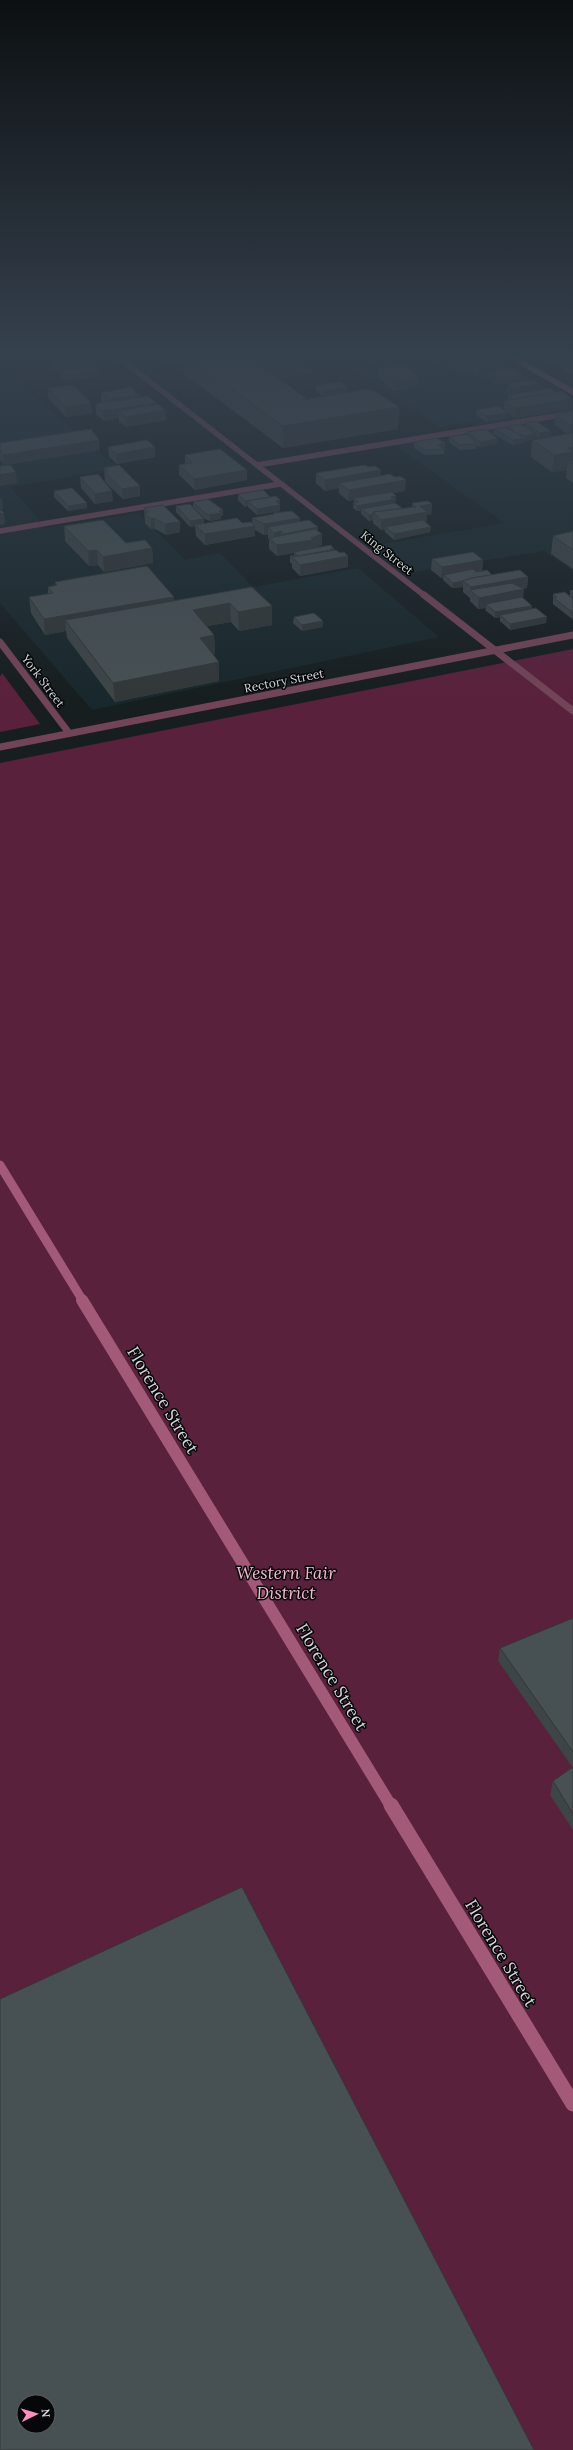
<svg xmlns="http://www.w3.org/2000/svg" width="573" height="2450" font-family="Lora,serif">
<style>
.built{fill:#19282c}
.green{fill:#5a213c;fill-rule:evenodd}
.lines{fill:none;stroke-linecap:round;stroke-linejoin:round}
.minor-far1{stroke:#734458;stroke-width:5.5}
.minor{stroke:#734458;stroke-width:7}
.tertiary-far1{stroke:#734458;stroke-width:5.5}
.tertiary{stroke:#734458;stroke-width:7}
.secondary-far3{stroke:#a35a79;stroke-width:5.5}
.secondary-far2{stroke:#a35a79;stroke-width:9}
.secondary-far1{stroke:#a35a79;stroke-width:12}
.secondary{stroke:#a35a79;stroke-width:15}
.wall{fill:#3d4547}
.shaded-wall{fill:#32383a}
.building{fill:#475053;stroke:#32383a;fill-rule:evenodd}
.labels{text-anchor:middle;stroke-width:3;stroke-linejoin:round;paint-order:stroke}
.far-street-label{font-size:12px;fill:#d3d8da;stroke:#050708}
.near-street-label{font-size:17px;fill:#d3d8da;stroke:#050708}
.near-park-label{font-size:17px;font-style:italic;fill:#f5bad0;stroke:#050708}
</style>
<rect width="100%" height="100%" fill="#161e20"/>
<g class="built">
<path d="M330,353h158l85,50v168l-29,-20 -137,22 -35,-27 132,-23 -109,-78 91,-12 -16,-11 -30,5z"/>
<path d="M9,376l109,92 -108,19 27,30 6,11 95,-15 47,47 35,-7 33,34 105,-19 81,69 -347,73 -92,-107v-226z"/>
</g>
<g class="green">
<path d="M573,649v1801h-573v-1687zM24,2402h24v24h-24z"/>
<path d="M2,673l38,51 -40,8v-55z"/>
</g>
<g class="lines">
<g class="minor-far1">
<path d="M257,465l316,-52"/>
<path d="M0,531l280,-47"/>
</g>
<path class="minor" d="M0,642l69,91"/>
<path class="tertiary-far1" d="M113,353l312,243"/>
<g class="tertiary">
<path d="M424,595l149,116"/>
<path d="M0,747l573,-112"/>
</g>
<path class="secondary-far3" d="M505,353l68,39"/>
<path class="secondary-far2" d="M0,1165l83,136"/>
<path class="secondary-far1" d="M82,1300l309,506"/>
<path class="secondary" d="M391,1805l182,299"/>
</g>
<g class="wall">
<path d="M24,353h66v5l4,4v4l6,5v5l-34,5 -5,-5v-2h-2l-6,-6v-5h4l-8,-7v-2l-20,3z"/>
<path d="M152,353h159v20l-33,5 28,20v2l93,7 -1,22 -115,19 -99,-74 -1,-12 -15,3z"/>
<path d="M356,353h41l-1,10 -22,3z"/>
<path d="M431,353h57l15,8 -1,8 20,6 -1,5 -25,4 -11,-7v-1l-7,1 -8,-6 -11,2 -8,-5v-3l-12,2 -8,-6z"/>
<path d="M540,353h33v22l-12,-7v-2h-4l-7,-4v-4z"/>
<path d="M378,368l41,9 -1,10 -23,4 -18,-14z"/>
<path d="M508,384l30,5 -30,5 -2,-2v-5l2,-1z"/>
<path d="M316,386l31,1v5l-24,4 -7,-5z"/>
<path d="M48,388l43,15 1,10 -26,4 -18,-19z"/>
<path d="M101,393h34l6,2v2l15,7 9,6 1,10 -40,7 -7,-6v-3l-15,3 -8,-7v-10l6,-1h-1z"/>
<path d="M508,395l63,14 -57,9 -6,-5v5l-22,4 -10,-7v-5h28v-9l4,-1z"/>
<path d="M573,411v72l-7,-5 1,-8 -15,2 -21,-15 1,-17 7,-1 -4,-3 -10,5h-1v2l-11,2 -20,-11 1,-5 14,-1v-2l17,1v-4l26,8v5l16,-2 -12,-9 1,-10z"/>
<path d="M467,432l31,7v5l-18,3 -3,-2 -1,4 -16,1 -11,-8v-5l18,-3z"/>
<path d="M414,442l31,7h-1v5l-19,1 -11,-7z"/>
<path d="M0,443l100,7 -96,15 -4,-6z"/>
<path d="M108,447l47,10 -38,7 -8,-7z"/>
<path d="M185,455l62,25 -52,10 -16,-15v-10l6,-1z"/>
<path d="M104,468l36,28 -17,3 -18,-17z"/>
<path d="M316,473l65,2 24,16 -12,2 3,8 -2,1v1l8,5 10,-1v-4l20,1 -1,11h-4l-1,8 5,4 -1,5 -36,8 -9,-8v-2h-4l-8,-7v-3l-4,1 -8,-7v-3h-4l-4,-3 1,-8 -6,1 -9,-8v-5l-14,3 -9,-8z"/>
<path d="M80,477l33,24 -18,3 -14,-16z"/>
<path d="M54,491l33,17 -19,3 -14,-14z"/>
<path d="M238,494l32,3v1l10,2v11l-23,4 -9,-8v-1l-3,1 -7,-7z"/>
<path d="M193,502l30,14h-2v3l-11,2 -5,-2 -12,-12z"/>
<path d="M176,506l28,18 38,-1 10,-1v-4l21,-4v-1l27,5v3l18,10 4,14 -9,4h21v1l14,6v11l-48,9 -8,-8v-4l-2,-2v-6l4,-1v-2l-17,3 -8,-7v-10l-1,-1v-3h-4l-9,-5v6l-50,9 -9,-9 -1,-10 -5,1 -14,-15z"/>
<path d="M144,508l36,24 -14,3 -11,-6h-4l-6,-6z"/>
<path d="M64,526l62,17 26,5 1,15 -49,9 -6,-7 -9,1 -24,-25z"/>
<path d="M573,531v38l-22,-15 2,-18z"/>
<path d="M432,559l51,1 -1,11 -6,1h1l15,3 36,2 -1,11 -5,1 1,9 9,8v3l14,14 -36,7 -10,-9v-4l-5,1 -10,-8 1,-2 -8,1 -8,-8v-3l-7,-6v-5l-11,1 -9,-8v-2h-2l-10,-8z"/>
<path d="M55,582l119,19 78,-14 20,38 -33,6 -8,-9 -24,4 7,9 1,19h-2l6,27 -104,21 -48,-64 -1,-7 -21,4 -14,-22 -2,-16 19,-3v-7l8,-1z"/>
<path d="M570,590h3v29h-1l-19,-15v-10l17,2z"/>
<path d="M294,617l29,10 -21,4 -9,-8z"/>
<path d="M573,1618v212l-23,-35 3,-14 20,-13 -75,-107 2,-13z"/>
</g>
<g class="shaded-wall">
<path d="M28,353h21v1l-20,3z"/>
<path d="M63,353h27v5l-33,5 -1,-9z"/>
<path d="M167,353h42h-26v9l-15,3z"/>
<path d="M304,353h7v20l-57,10v-22z"/>
<path d="M397,353l-1,10 -22,3v-9z"/>
<path d="M470,353h18v7l-18,2v9l-11,2v-10l-7,-4 -1,6 -12,2 1,-10z"/>
<path d="M562,355l-1,11h-4l1,-9z"/>
<path d="M503,361l-1,10 -17,1v4l-7,1 1,-10 11,-4z"/>
<path d="M94,362v5l-33,4v3h-2v-5z"/>
<path d="M100,371v5l-34,5v-5z"/>
<path d="M522,375l-1,5 -25,4 1,-5z"/>
<path d="M419,377l-1,10 -23,4v-10z"/>
<path d="M539,384l-1,5 -30,5 1,-5z"/>
<path d="M347,387v5l-24,4v-5z"/>
<path d="M141,395v10l15,-2v9l9,-2 1,10 -40,7v-10l-7,-6v7l-15,3 -1,-10 7,-2v-10z"/>
<path d="M572,399l-1,10 -57,9 1,-10z"/>
<path d="M91,403l1,10 -26,4 -1,-10z"/>
<path d="M399,407l-1,22 -115,19v-22z"/>
<path d="M508,413v5l-22,4 1,-6z"/>
<path d="M570,425h3v10h-4z"/>
<path d="M551,431v5l-12,3 1,-6z"/>
<path d="M536,434l-1,5 -10,2 1,-5z"/>
<path d="M524,438v5l-11,2v-5z"/>
<path d="M498,439v5l-18,3v-5z"/>
<path d="M99,440l1,10 -96,15 -1,-10z"/>
<path d="M445,443v6h-7v-4z"/>
<path d="M155,447v10l-38,7 -1,-10z"/>
<path d="M573,447v17l-5,-3 -1,9 -15,2 2,-17 14,-7z"/>
<path d="M247,470v10l-52,10 -1,-11z"/>
<path d="M381,470l-1,10 -41,3v5l-14,3v-11z"/>
<path d="M16,472l1,11 -17,3v-11z"/>
<path d="M406,480l-1,11 -49,9 -2,-2v2l-6,1 1,-11z"/>
<path d="M140,486v10l-17,3 -1,-10z"/>
<path d="M112,491l1,10 -18,3v-10z"/>
<path d="M396,496v5l-2,1v3l-33,4v2h-4v-5z"/>
<path d="M270,497v5l-22,-1v5l-3,1v-6z"/>
<path d="M2,498l1,11h-3v-10z"/>
<path d="M280,500v11l-23,4v-6l19,-8z"/>
<path d="M87,503v5l-19,3v-5z"/>
<path d="M432,504l-1,11h-4l-1,8 -38,6 -3,-2v3h-4v-10l39,-14z"/>
<path d="M223,510v6h-2v3l-11,2v-6l9,-4z"/>
<path d="M4,513l1,11 -5,1v-11z"/>
<path d="M369,515h4v5l-4,1z"/>
<path d="M154,518l1,11h-4v-10z"/>
<path d="M300,518v11l-19,2v11h-7v-9l-6,-6v8h-4v-11z"/>
<path d="M204,519v6h-9v1l-5,1v-6z"/>
<path d="M180,522v10l-14,3 -1,-11z"/>
<path d="M255,526v10l-50,9v-11z"/>
<path d="M318,527v9l4,-2v11l-9,3 -19,4v1l-17,3v-11l7,-1v-10z"/>
<path d="M431,527l-1,5 -36,8v-6z"/>
<path d="M152,548l1,15 -49,9 -1,-15z"/>
<path d="M330,549h4v10l14,-3v11l-48,9v-11z"/>
<path d="M97,550l1,15 -9,1 -1,-15z"/>
<path d="M483,560l-1,11 -36,6 -2,-2 -1,3h-2l1,-11z"/>
<path d="M528,577l-1,11 -49,9 -7,-7v-3z"/>
<path d="M463,581v6l-11,1 1,-5z"/>
<path d="M524,589l-1,11 -37,4v4l-8,1 1,-11z"/>
<path d="M174,597v16l-109,7 1,11 -21,4 -1,-16z"/>
<path d="M230,603l1,19 -37,6 -1,-18z"/>
<path d="M272,606v19l-33,6 -1,-19z"/>
<path d="M532,606l-1,5 -31,4v2l-5,1v-6z"/>
<rect x="572" y="613" width="1" height="6"/>
<path d="M547,617l-1,6 -36,7v-6z"/>
<path d="M323,621v6l-21,4v-6z"/>
<path d="M214,635l1,19 -14,3 -1,-19z"/>
<path d="M219,662v19l-104,21 -2,-19z"/>
</g>
<g class="building">
<path d="M183,353h121l-50,8 -3,-2 -3,1 5,1 53,37 -4,1 2,1 63,-11 7,2 25,16 -116,19z"/>
<path d="M369,353h28l-23,4z"/>
<path d="M433,353h37l-30,4z"/>
<path d="M490,353l13,8 -13,2 3,2 -14,2 -9,-5 -11,1 -7,-4z"/>
<path d="M551,353h22l-11,2v1l-4,1z"/>
<path d="M573,353v8l-11,-6z"/>
<path d="M90,358l4,4h-3l2,2 -34,5 -6,-6z"/>
<path d="M402,364l17,13 -24,4 -17,-13z"/>
<path d="M95,366l5,5 -34,5 -5,-5z"/>
<path d="M511,368l11,7 -25,4 -12,-7z"/>
<path d="M533,379l6,5 -30,5 -3,-2 5,-1 -3,-2z"/>
<path d="M340,382l7,5 -24,4 -7,-5z"/>
<path d="M74,385l17,18 -26,4 -17,-19z"/>
<path d="M132,387l3,6 6,2 -31,4 -9,-6z"/>
<path d="M550,388l6,4 -43,7 -5,-4z"/>
<path d="M562,391l10,8 -57,9 -11,-7z"/>
<path d="M148,396l8,7 -53,8 -7,-7z"/>
<path d="M158,404l7,6 -39,7 -7,-6z"/>
<path d="M498,406l10,7 -21,3 -11,-6z"/>
<path d="M573,411v14h-3l-14,-10z"/>
<path d="M536,421l15,10 -11,2 -15,-10z"/>
<path d="M521,424l15,10 -10,2 -8,-2 6,4 -11,2 -19,-11 12,-2 10,6 -8,-7z"/>
<path d="M91,429l8,11 -96,15 -3,-5v-7z"/>
<path d="M486,429l12,10 -18,3 -13,-10z"/>
<path d="M573,433v14l-5,1 5,3v1l-19,3 -22,-15z"/>
<path d="M467,434l10,10 -17,1 -11,-8z"/>
<path d="M437,438l8,5 -7,2 6,4 -19,1 -11,-8z"/>
<path d="M147,440l8,7 -39,7 -8,-7z"/>
<path d="M220,449l27,21 -53,9 -15,-14 13,-2 -7,-8z"/>
<path d="M573,460v4l-5,-3z"/>
<path d="M10,465l6,7 -16,3v-9z"/>
<path d="M119,465l21,21 -18,3 -18,-18h4l-4,-3z"/>
<path d="M365,465l3,2 7,-1 6,4 -56,10 -9,-7z"/>
<path d="M98,474l14,17 -17,3 -15,-17z"/>
<path d="M390,474l5,3 5,-1 6,4 -57,10 -10,-7z"/>
<path d="M72,488l15,15 -19,3 -14,-15z"/>
<path d="M263,490l7,7 -25,4 -7,-7z"/>
<path d="M392,492l4,4 -5,1 4,2 -38,7 -4,-3 5,-1 -4,-4z"/>
<path d="M276,496l4,4 -4,1 4,4 -23,4 -9,-8z"/>
<path d="M208,499l15,11 -4,1 2,2 -11,2 -5,-2 -12,-11z"/>
<path d="M428,501l4,3 -12,2 7,6 -46,8 -8,-8 43,-5 -4,-4z"/>
<path d="M395,503l7,5 -29,4v3h-4l-8,-6z"/>
<path d="M190,504l14,15 -14,2 -14,-15z"/>
<path d="M163,505l17,17 -15,2 -11,-6 -3,1 -6,-6 3,-1 -4,-4z"/>
<path d="M0,509l4,4 -4,1z"/>
<path d="M292,511l8,7 -36,6 -12,-6 22,-4 -1,-1z"/>
<path d="M237,518l5,5 9,-1 4,4 -50,8 -10,-9z"/>
<path d="M103,520l23,23 19,-3 7,8 -49,9 -6,-7 -9,1 -24,-25z"/>
<path d="M309,520l9,7 -34,7 -3,-3 -7,2 -6,-6z"/>
<path d="M423,520l8,7 -37,7 -9,-7z"/>
<path d="M315,529l7,5 -11,4 2,2 -36,5 -8,-7z"/>
<path d="M573,531v19l-20,-14z"/>
<path d="M331,545l3,4h-4l1,1 -39,7v1l-2,-2 7,-1 -3,-3z"/>
<path d="M336,550l4,3 4,-1 4,4 -48,9 -8,-8z"/>
<path d="M473,552l10,8 -41,7 -10,-8z"/>
<path d="M147,566l27,31 -130,22 -15,-22 24,-4 -5,-6 9,-2 -2,-3z"/>
<path d="M473,569l4,3 10,-2 5,5 -20,3 -9,3 -10,2 -9,-8z"/>
<path d="M520,570l8,7 -57,10 -8,-6 9,-3z"/>
<path d="M512,583l12,6 -45,9 -9,-8z"/>
<path d="M252,587l20,19 -34,6 -8,-9 -37,7 21,25 -14,3 19,24 -106,21 -48,-63z"/>
<path d="M565,592l8,7v14l-19,-15 3,-1 -4,-3z"/>
<path d="M522,597l10,9 -37,6 -9,-8z"/>
<path d="M536,608l11,9 -37,7 -10,-9z"/>
<path d="M314,613l9,8 -21,4 -8,-8z"/>
<path d="M573,1618v134l-73,-104z"/>
<path d="M573,1767v47l-20,-33z"/>
<path d="M242,1887l292,563h-534v-451zM24,2402h24v24h-24z"/>
</g>
<linearGradient id="sky" x2="0" y2="1"><stop stop-color="#0c1012"/><stop offset="0.51" stop-color="#36414e"/><stop offset="1" stop-color="#36414e" stop-opacity="0"/></linearGradient>
<rect width="573" height="696" fill="url(#sky)"/>
<g class="labels">
<g class="far-street-label">
<text transform="translate(387 553) rotate(38)" y="4">King Street</text>
<text transform="translate(43 681) rotate(53)" y="4">York Street</text>
<text transform="translate(284 681) rotate(-11)" y="4">Rectory Street</text>
</g>
<g class="near-street-label">
<text transform="translate(163 1400) rotate(59)" y="6">Florence Street</text>
<text transform="translate(332 1677) rotate(59)" y="6">Florence Street</text>
<text transform="translate(501 1953) rotate(59)" y="6">Florence Street</text>
</g>
<g class="near-park-label">
<text x="286" y="1579">Western Fair<tspan x="286" dy="20">District</tspan></text>
</g>
</g>
<g transform="translate(36 2414) rotate(85)"><circle r="19" fill="#050708" stroke="#575b5c"/>
<path d="M0-3L7 15L0 10L-7 15Z" fill="#fd8ebe"/>
<text y="-6" font-size="11" font-weight="bold" text-anchor="middle" fill="#d3d8da">N</text>
</g>
</svg>
